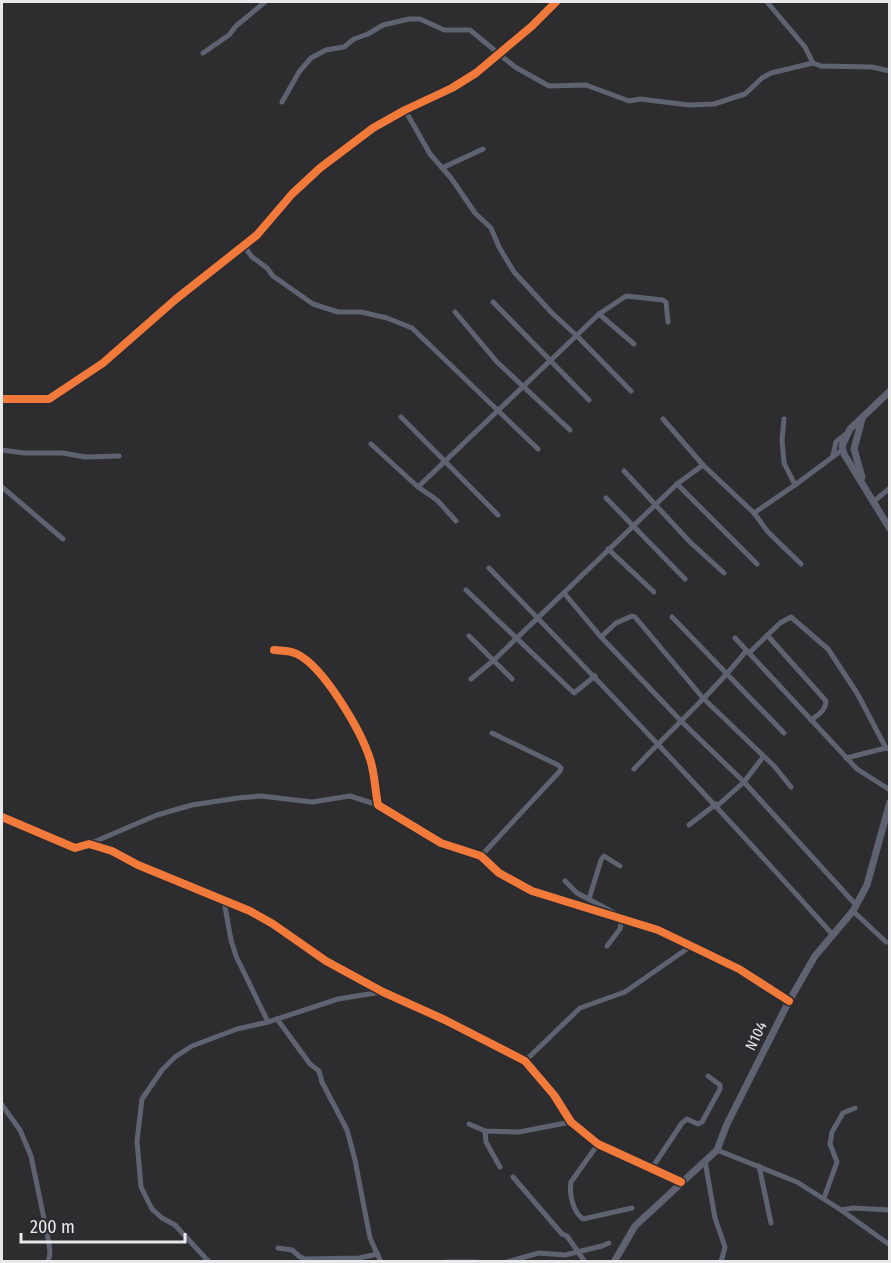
<svg xmlns="http://www.w3.org/2000/svg" width="891" height="1263" font-family="'Fira Sans Condensed',sans-serif">
<style>
.lines{fill:none;stroke-linecap:round;stroke-linejoin:round}
.minor{stroke:#5f6270;stroke-width:5}
.tertiary{stroke:#5f6270;stroke-width:7}
.cycleway-casing{stroke:#2c2b2f;stroke-width:11}
.cycleway{stroke:#f17a3a;stroke-width:8}
.labels{text-anchor:middle;stroke-width:5;stroke-linejoin:round;paint-order:stroke}
.street-label{font-size:15px;fill:#e9e9ec;stroke:#2c2b2f}
</style>
<rect width="100%" height="100%" fill="#2d2c2e"/>
<g class="lines">
<g class="minor">
<path d="M767,2l38,45 8,16 8,3 51,1 18,4"/>
<path d="M203,53l26,-18 7,-9 29,-24"/>
<path d="M282,102l17,-30 12,-14 15,-8 18,-3 10,-8 14,-5 15,-9 26,-6h11l24,11h26l45,37 34,19 37,-1 43,16 11,-2 49,6 25,-1 31,-10 17,-16 9,-5 42,-10"/>
<path d="M405,110l25,44 21,24 24,35 16,15 8,19 15,25 38,41 25,23 54,55"/>
<path d="M442,168l41,-19"/>
<path d="M244,246l8,11 15,11 6,8 40,28 25,8h23l26,6 25,10 126,121"/>
<path d="M493,302l96,98"/>
<path d="M455,312l42,50 73,68"/>
<path d="M599,314l35,30"/>
<path d="M2,399h47l54,-36 73,-64 81,-64 35,-41 28,-26 53,-40 32,-18 47,-22 24,-15 56,-47 24,-24"/>
<path d="M401,417l97,98"/>
<path d="M663,419l40,46 51,48 14,19 33,32"/>
<path d="M784,419l-2,21 2,23 11,22"/>
<path d="M371,444l47,43 181,-173 27,-18 37,4 3,2 2,20"/>
<path d="M2,450l22,3h39l22,4 34,-1"/>
<path d="M833,455l3,-13 11,-9"/>
<path d="M624,471l66,71 34,31"/>
<path d="M677,484l80,80"/>
<path d="M2,487l61,52"/>
<path d="M418,487l19,13 19,21"/>
<path d="M606,498l79,81"/>
<path d="M873,502l17,-14"/>
<path d="M754,513l41,-28 47,-35"/>
<path d="M608,549l46,43"/>
<path d="M489,568c117,120 232,242 344,367"/>
<path d="M466,590l108,103 21,-17"/>
<path d="M564,593l37,44 80,84 63,61 112,123"/>
<path d="M672,617l112,116"/>
<path d="M767,635l59,66c0,9 -8,14 -15,19"/>
<path d="M469,636l43,43"/>
<path d="M601,637l15,-14 16,-7 3,1 68,81 72,69 16,20"/>
<path d="M735,638l122,131 33,21"/>
<path d="M274,650c8,1 15,0 23,4 27,13 64,77 73,105 5,15 5,31 8,46l63,38 40,13 18,17 33,18 126,39 81,39 50,32"/>
<path d="M749,653l31,-30 11,-6 37,32 29,44 29,55 4,1"/>
<path d="M471,679l23,-19 183,-176 26,-19"/>
<path d="M846,758l40,-10"/>
<path d="M634,769c37,-40 78,-75 112,-118"/>
<path d="M717,806l27,-24 19,-25"/>
<path d="M2,817l73,31 14,-4 23,7 26,14 112,46 23,13 53,37 57,31 62,28 80,41 29,34 17,27 27,22 83,38"/>
<path d="M689,825l27,-21"/>
<path d="M89,844l68,-29 35,-10 46,-7 23,-2 51,6 38,-6 28,9"/>
<path d="M481,856l79,-85 1,-3 -3,-3 -66,-32"/>
<path d="M565,881l12,12 45,24 -2,12 -13,17"/>
<path d="M589,899l12,-39 3,-4 16,10"/>
<path d="M224,901l7,39 5,16 32,66"/>
<path d="M853,911l33,31"/>
<path d="M277,1019l33,45 9,7 3,11 25,48 8,30 15,78 11,24"/>
<path d="M525,1061l55,-53 45,-16 66,-46"/>
<path d="M2,1105l18,25 11,26 18,87 1,11 -2,8"/>
<path d="M469,1124l16,7 34,1 52,-10"/>
<path d="M485,1131l1,11 14,25"/>
<path d="M598,1144l-27,38c-2,12 2,30 12,37l49,-11"/>
<path d="M717,1150l80,32 44,28 49,35"/>
<path d="M705,1161l10,57 10,29 -4,15"/>
<path d="M759,1166l12,57"/>
<path d="M652,1168l30,-45 5,-4 11,5 4,-2 18,-33v-4l-12,-9"/>
<path d="M513,1177l49,57 5,2 18,26"/>
<path d="M824,1198l13,-36 -7,-18 2,-12 11,-19 12,-5"/>
<path d="M841,1210l12,-2 37,2"/>
<path d="M278,1248l14,2 8,7 6,2 53,-1 19,-4"/>
<path d="M209,1262l-34,-37 -13,-7 -10,-9 -11,-22 -4,-46 5,-42 20,-29 13,-13 17,-11 45,-17 31,-7 70,-23 44,-7"/>
<path d="M446,1262h30"/>
<path d="M507,1262l32,-9 26,2 37,-9 7,-3"/>
</g>
<g class="tertiary">
<path d="M890,391l-40,38 -8,17 2,8 46,75"/>
<path d="M862,419l-8,30 8,28"/>
<path d="M614,1262l21,-36 82,-76 10,-26 62,-123 26,-45 38,-45 14,-26 23,-83"/>
</g>
<defs>
<g id="cycleway">
<path d="M2,399h47l54,-36 73,-64 81,-64 35,-41 28,-26 53,-40 32,-18 47,-22 24,-15 56,-47 24,-24"/>
<path d="M274,650c8,1 15,0 23,4 27,13 64,77 73,105 5,15 5,31 8,46l63,38 40,13 18,17 33,18 126,39 81,39 50,32"/>
<path d="M2,817l73,31 14,-4 23,7 26,14 112,46 23,13 53,37 57,31 62,28 80,41 29,34 17,27 27,22 83,38"/>
</g>
</defs>
<use href="#cycleway" class="cycleway-casing"/>
<use href="#cycleway" class="cycleway"/>
</g>
<g class="labels">
<g class="street-label">
<text transform="translate(756 1036) rotate(-64)" y="5">N104</text>
</g>
</g>
<rect width="891" height="1263" fill="none" stroke="#e9e9ec" stroke-width="6"/>
<path d="M21 1233v9h164v-9" fill="none" stroke="#e9e9ec" stroke-width="3"/>
<text x="30" y="1233" font-size="18" fill="#e9e9ec" stroke="#2c2b2f" stroke-width="4.5" paint-order="stroke">200 m</text>
</svg>
